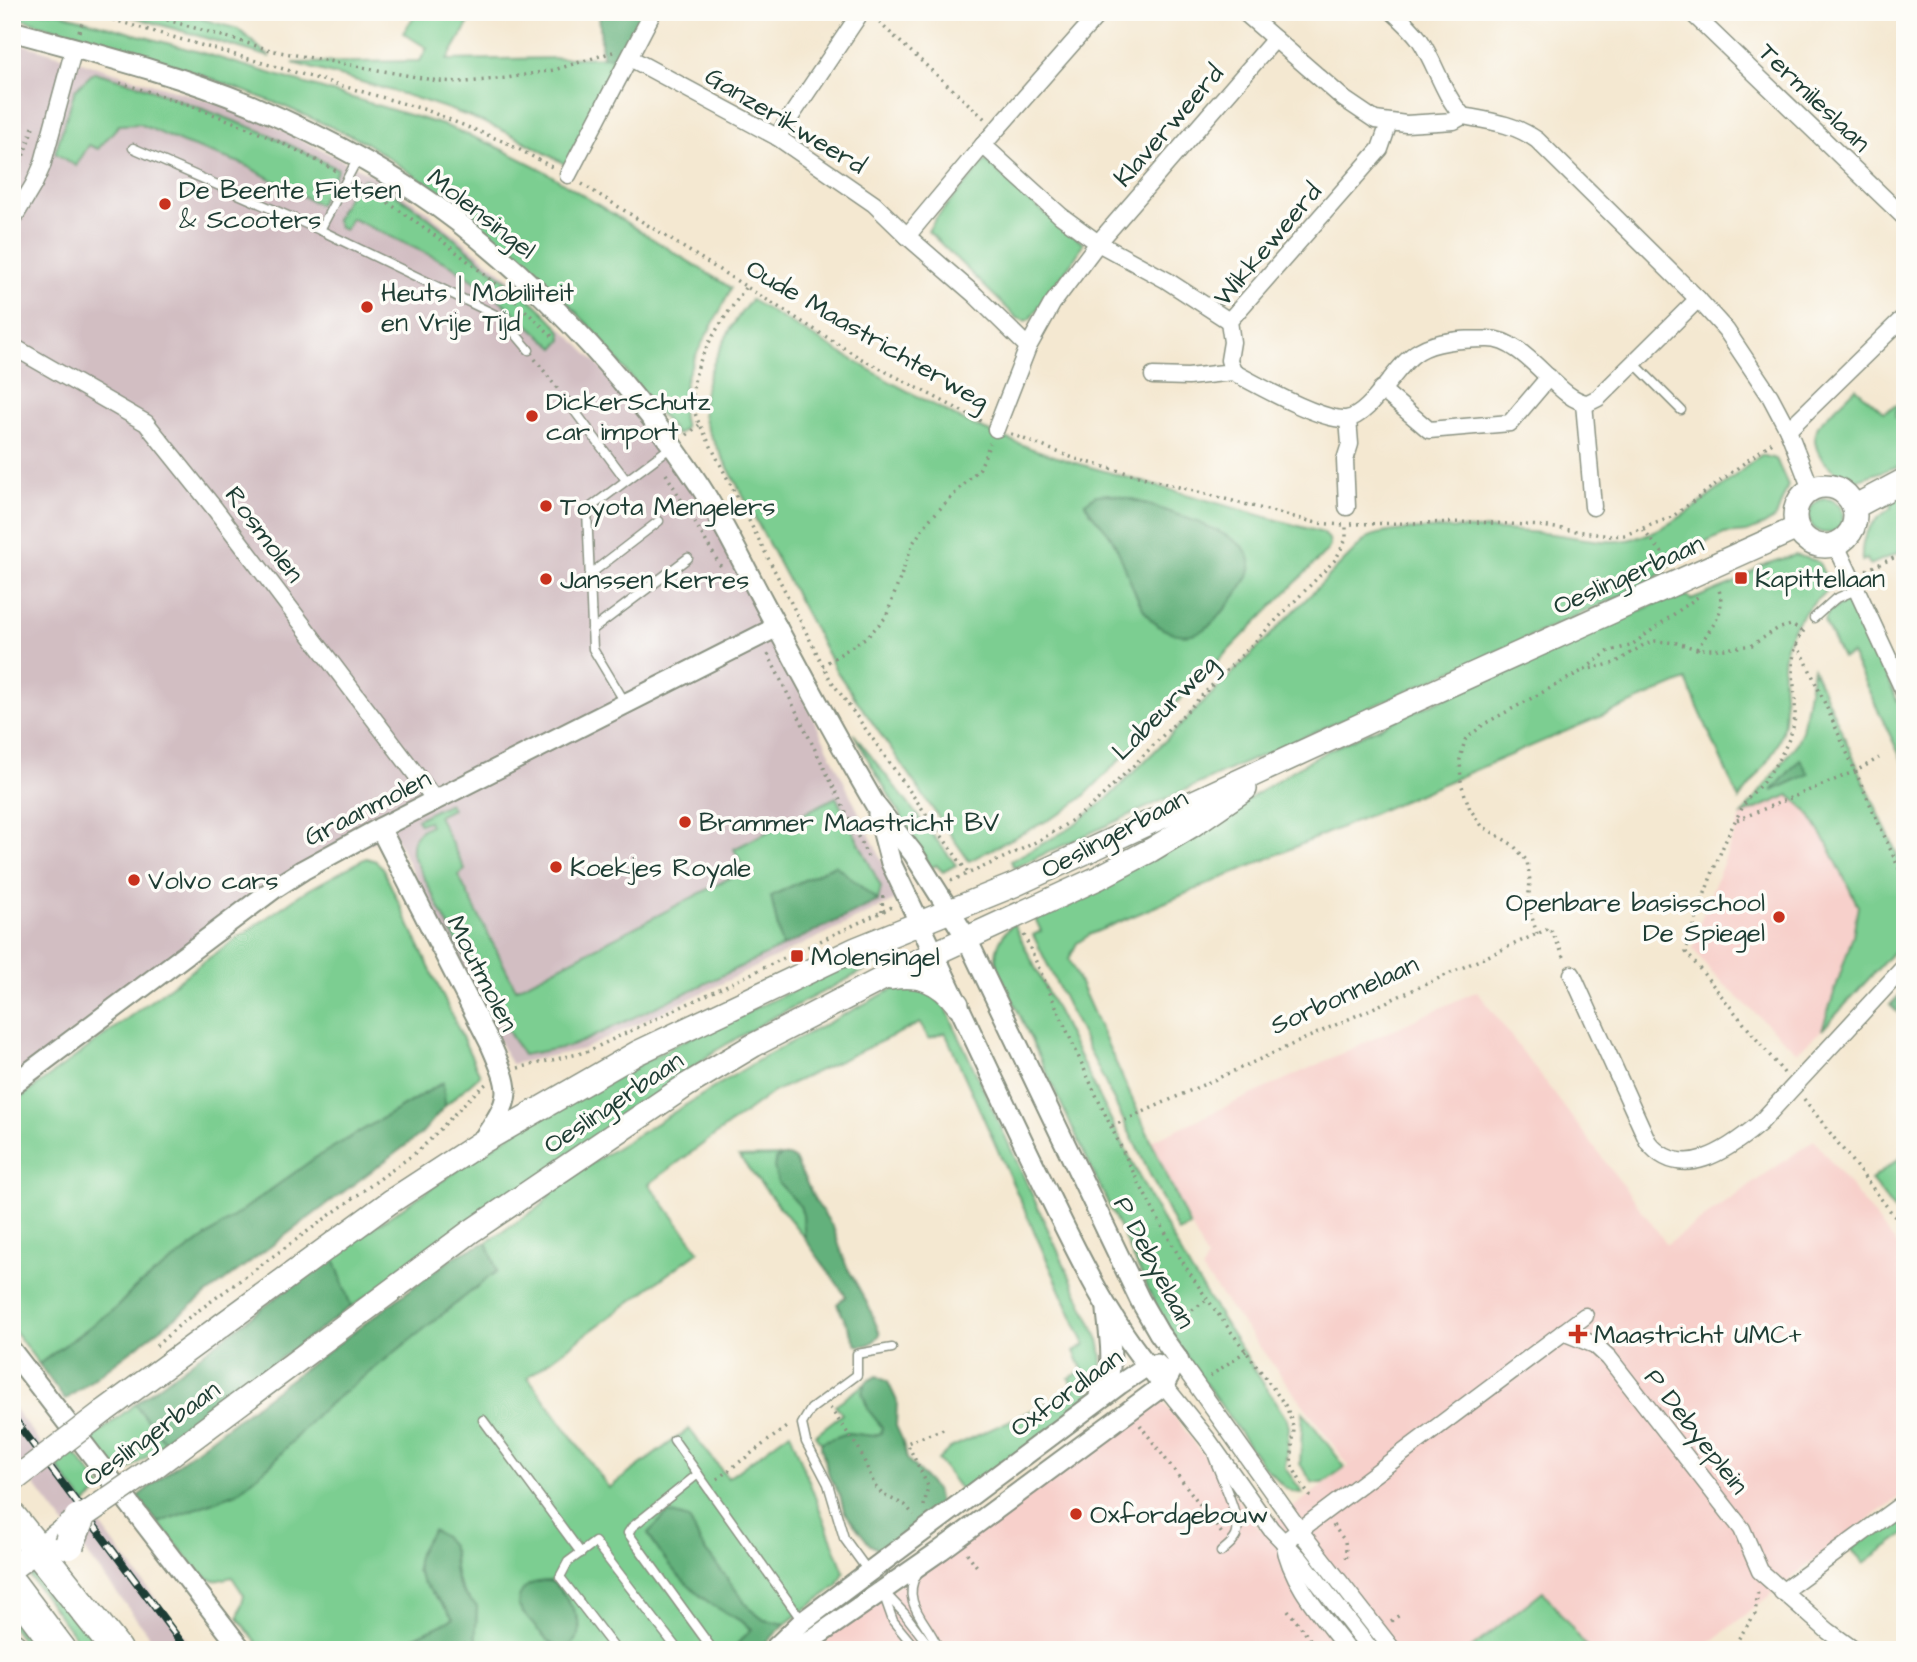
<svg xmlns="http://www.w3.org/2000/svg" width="1917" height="1662" font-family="'Architects Daughter',sans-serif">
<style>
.built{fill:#f7d0cb}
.industrial{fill:#d2bec2}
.green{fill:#7bce91;stroke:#4d8662;stroke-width:2;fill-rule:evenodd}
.forest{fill:#64b17b;stroke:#427758;stroke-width:2}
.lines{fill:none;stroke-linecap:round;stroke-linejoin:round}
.service-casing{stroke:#8a9282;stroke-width:11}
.minor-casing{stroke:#8a9282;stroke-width:19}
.tertiary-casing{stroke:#8a9282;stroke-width:23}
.secondary-casing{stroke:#8a9282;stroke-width:26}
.motorway-casing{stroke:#8a9282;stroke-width:33}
.path{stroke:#8a9282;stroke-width:3.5;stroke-dasharray:2 5;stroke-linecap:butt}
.service{stroke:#fff;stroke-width:8}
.minor{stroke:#fff;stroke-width:16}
.tertiary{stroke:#fff;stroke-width:19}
.secondary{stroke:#fff;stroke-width:23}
.motorway{stroke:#fff;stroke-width:30}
.rail-casing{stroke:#1f3d34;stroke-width:8}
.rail{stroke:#fdfcf7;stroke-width:5;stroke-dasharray:16;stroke-linecap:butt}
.secondary-bridge-casing{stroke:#8a9282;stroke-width:26;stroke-linecap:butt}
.motorway-bridge-casing{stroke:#8a9282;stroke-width:33;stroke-linecap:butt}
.secondary-bridge{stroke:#fff;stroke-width:23}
.motorway-bridge{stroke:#fff;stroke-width:30}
.poi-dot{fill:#c8321e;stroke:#fdfcf7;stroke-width:2.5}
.labels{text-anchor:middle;stroke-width:7;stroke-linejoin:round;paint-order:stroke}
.street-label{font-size:26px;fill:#1f3d34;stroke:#fdfcf7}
.poi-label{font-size:26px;fill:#1f3d34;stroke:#fdfcf7;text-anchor:start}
</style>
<rect width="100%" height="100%" fill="#fdfcf7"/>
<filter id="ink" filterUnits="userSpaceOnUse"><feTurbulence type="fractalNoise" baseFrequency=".0143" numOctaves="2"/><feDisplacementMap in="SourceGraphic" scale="14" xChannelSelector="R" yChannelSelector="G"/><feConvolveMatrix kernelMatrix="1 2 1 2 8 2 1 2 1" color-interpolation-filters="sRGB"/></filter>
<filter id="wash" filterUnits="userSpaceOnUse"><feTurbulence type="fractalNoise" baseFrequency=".00686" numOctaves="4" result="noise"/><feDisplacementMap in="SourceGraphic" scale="28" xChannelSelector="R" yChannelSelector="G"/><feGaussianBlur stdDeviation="1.57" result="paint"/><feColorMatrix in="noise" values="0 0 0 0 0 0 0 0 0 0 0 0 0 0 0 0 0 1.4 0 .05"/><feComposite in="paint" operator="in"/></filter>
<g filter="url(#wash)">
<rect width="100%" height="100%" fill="#f4e8d1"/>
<g class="built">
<path d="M1788,795l19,15 20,33 31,63 -5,29 -31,95 -25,22 -84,-78 -20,-25 5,-22 44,-112z"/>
<path d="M1477,991l190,253 147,-104 91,115v238l-92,68 -112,89h-894l354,-251 100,132 88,-65 -147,-196 5,-11 -56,-118z"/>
</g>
<g class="industrial">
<path d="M12,41l234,71 130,65 48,32 98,80 74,73 104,133 79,152 121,251 -316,151 -73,15 -118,-231 -137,64 -244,180z"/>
<path d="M12,1405l121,164 62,81h-35l-148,-195z"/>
</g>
<g class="green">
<path d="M12,12h44l150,42 240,72 49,20 46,23 190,119c-18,45 -61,89 -46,140l-8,7 -85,-106 -38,-40 -112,-95 -79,-53 -82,-36 -101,-38 -168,-51z"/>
<path d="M117,12h60l61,17 32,28z"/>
<path d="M417,12h58l-28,48 175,-3 -56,108c-21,-12 -41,-24 -62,-34 -67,-30 -141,-48 -211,-68l127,-2 7,-13 -24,-15z"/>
<path d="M94,72l43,12 129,49 72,36 -19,36 -76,-41 -60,-21 -43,-19 -21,1 -21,24 -9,-4 -13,21 -21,-13 20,-63z"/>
<path d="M986,160l37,36 60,47 -6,12 -47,64 -5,2 -8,-3 -89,-87 8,-13z"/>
<path d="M364,179c38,12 95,64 127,90 19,14 56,42 69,61 2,3 2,6 2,10l-7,8 -63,-55 -41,-28 -100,-47 -6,12 -6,-3 -3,-7c7,-15 14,-31 28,-41z"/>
<path d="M751,300l143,84 74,39 62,25 39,13 254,72 6,6 1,7 -4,6 -243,245 -21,16 -93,48 -132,-189 -119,-223c-5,-9 -12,-20 -14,-30 -7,-35 25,-93 47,-119zM1133,499l79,30 23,12 13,36 -30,40 -15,13 -80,-70 -13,-26 -20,-22 -5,-9z"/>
<path d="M1856,388l27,24 22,-11v4l-8,4 -2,7 10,6v42l-52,17c-22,-8 -45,-29 -36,-55z"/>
<path d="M1761,455l15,4 12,26 -12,32 -12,8 -17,7 -23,2 -52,24 -4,4 3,3 -23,19 -428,190 -206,94 -3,-7 56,-31 40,-31 260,-261c31,-16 148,-8 185,-4 24,3 51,10 75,6 48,-9 95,-55 134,-85z"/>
<path d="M1905,493v57l-35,15 -3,-6 -5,2c-2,-28 9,-39 30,-54l-2,-5z"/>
<circle cx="1826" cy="516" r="17"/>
<path d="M1795,555l23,6 8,17 8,7c-33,26 -54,50 -51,94 1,19 4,35 -1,53 -7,25 -29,48 -43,68l-53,-120 -595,254 -14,9 -8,16 121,268 -12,5 -145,-297 8,-4 -8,-17 162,-80 100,-65 34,-19 330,-148 29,-6 3,4 50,-20 19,-14z"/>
<path d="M1846,602l8,2 51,114v48l-54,-112 -9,4 -18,-37 5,-10z"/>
<path d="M1813,668l92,204v67l-83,91 31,-95 5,-29 -31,-63 -20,-32 -18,-16 -47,20 53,-69 7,-15zM1800,760l8,14 -35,16z"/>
<path d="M853,733l103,132 -13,7 -7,-7 -5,3z"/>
<path d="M836,797l45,90 -3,14 -43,-36 -64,31 11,51 -196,93 -15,6 -48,9 -48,-77 -63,-124c-1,-17 4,-22 18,-29l-2,-4 -8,3 -3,-5 32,-16 3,6 -14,7 27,54 -7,5 58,114 229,-119 -11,-21z"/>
<path d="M366,858l10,3 6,6 98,208 -35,31 -3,-23 -127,75 -180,130 -18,19 -78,57 -27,-36v-224l194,-144 95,-66z"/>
<path d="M1013,923l139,279 39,69 96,149 2,7 -4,41 18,25 -10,-1 -10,-6 -21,-22 -84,-120 -20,-34 -161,-343c-4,-18 4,-31 16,-44z"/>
<path d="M906,939l4,8 -142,73 -56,33 -77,58 -284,196 -18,-52 187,-127 161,-86z"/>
<path d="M901,987c21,2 31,5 45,21l153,332c3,13 5,25 0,38 -12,33 -103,92 -135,116l-26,-34 12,-12 124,-57 -5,-13 14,-7 -9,-20 11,-6 -140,-313 -16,7 -9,-16 -147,69 -124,92 50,67 -171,126 81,111 80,-59 39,49 62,-46 54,140 -6,13 -53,39 -21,-4 -13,-10 -50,-66 -12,-25 -21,-6 -20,20c21,29 34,48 62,70 14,10 30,15 42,27l-15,14v6h-262l2,-43c-20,-18 -22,-30 -23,-55l-38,19 37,47c-17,12 -42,16 -55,32h-136l-24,-32 6,-23 -12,-18 -18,4 -12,-6 -44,-52 79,-30 36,-31 45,-49 179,-142 -10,-29 55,-37 16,-21 207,-128 124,-65zM562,1591l16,29 2,8 -1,7 -22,13 -35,-36z"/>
<path d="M1905,1154v70l-34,-44z"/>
<path d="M782,1156l-7,4 3,22 22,24 3,9 2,23 -66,-81z"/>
<path d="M865,1384c-7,16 8,30 17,43l-1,6 -8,3 -25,-3 -27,10 -6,-8 27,-21 -7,-9z"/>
<path d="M135,1404l30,39 -46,34 -29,-37z"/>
<path d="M1303,1412l42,55 -22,16h-10l-13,-19z"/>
<path d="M74,1452l29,37 -18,15 -28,-38z"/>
<path d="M1905,1508v26l-41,29 -13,-14z"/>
<path d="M43,1567l63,83h-21l-55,-73z"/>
<path d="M1543,1591l46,59h-120z"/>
<path d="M12,1601l36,49h-19l-17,-23z"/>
</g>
<g class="forest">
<path d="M599,12h44l-21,45h-20z"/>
<path d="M1109,494c27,6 123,35 137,57 5,8 6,17 2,25 -7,14 -31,46 -45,54 -14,8 -32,5 -45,-4 -24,-18 -31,-63 -47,-89 -8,-13 -19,-20 -26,-34l11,-8z"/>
<path d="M1800,759l9,15 -37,17z"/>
<path d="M835,865l43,36 -96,46 -11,-51z"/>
<path d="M1905,989v31l-15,-15z"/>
<path d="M443,1083l2,23 -24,28 -356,266 -26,-36 78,-57 18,-19 180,-130z"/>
<path d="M782,1156h7l6,4 21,42 17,25 13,38 22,40 12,29c-6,9 -12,13 -23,11l-20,-41 9,-8 -41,-57 -2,-24 -3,-9 -22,-24 -4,-15 2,-7z"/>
<path d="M487,1242l10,29 -179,142 -45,49 -36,31 -79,30 -21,-26 56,-45 262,-196z"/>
<path d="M333,1255l18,52 -186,136 -30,-39z"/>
<path d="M877,1376l11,6 9,19 -1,25 6,13 5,20 29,31 4,17 -60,43 -10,-5 -26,-34 -4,-16 -10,-16 -9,-32v-4l3,-2 24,-8 25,3 8,-3 1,-6 -13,-16 -7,-19 5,-11z"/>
<path d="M668,1513l21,6 12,25 50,66 13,10 21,4c-17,17 -22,26 -48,26v-6l15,-15c-11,-10 -25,-15 -38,-23 -28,-19 -50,-43 -66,-73z"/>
<path d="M433,1530c32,18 14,28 25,54 4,10 11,16 19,22l-2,44h-77c13,-16 38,-19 55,-32 -25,-37 -56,-42 -20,-88z"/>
<path d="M550,1581c10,5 12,12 18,20 9,13 19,32 2,44 -2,1 -7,4 -10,3 -8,0 -37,-34 -42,-43 1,-20 15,-24 32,-24z"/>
</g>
</g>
<g filter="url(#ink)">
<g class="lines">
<defs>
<g id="service">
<path d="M133,148l187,82 182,88 27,32"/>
<path d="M320,230l38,-72"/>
<path d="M1634,363l47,47"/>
<path d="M568,402l58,78"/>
<path d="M589,575l70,-54"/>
<path d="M1814,618l21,-19 23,-10"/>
<path d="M592,630l96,-72"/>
<path d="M626,704l-33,-55 -6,-139 84,-63"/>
<path d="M483,1420l98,133"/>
<path d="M674,1440l24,34"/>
<path d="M1213,1456c6,18 30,64 23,80 -3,7 -10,11 -15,16"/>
<path d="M868,1571l-24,-33 -16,-54 -22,-42 -4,-18 9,-15 46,-34v-21l35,-6"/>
<path d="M917,1574c-18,29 13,50 22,76"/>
<path d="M884,1592l20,21 23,30 8,7"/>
<path d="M883,1593l10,28 24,29"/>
<path d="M616,1650l-56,-73 8,-15 27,-20 83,108"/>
<path d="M713,1650l-85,-117 4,-6 66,-53 105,148"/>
</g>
<g id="minor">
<path d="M1244,12l100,87 31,21 31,4 48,-3 9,-5"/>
<path d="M1393,12c10,9 19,17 27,28 16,24 23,55 43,76 27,5 52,8 74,24l161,159 28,31 44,66 18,34 23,59"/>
<path d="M1691,12l214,206"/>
<path d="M630,58l147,79 97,67 33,32"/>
<path d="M777,137l84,-125"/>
<path d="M983,145l117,-133"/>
<path d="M568,175l85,-163"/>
<path d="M12,221l22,-37 8,-18 32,-118"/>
<path d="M1229,321l-63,-41 -68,-37 177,-204"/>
<path d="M12,346l134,77 69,86 221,292"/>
<path d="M1233,372c24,13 88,49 113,47 26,-3 49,-55 73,-68 18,-11 47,-12 68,-12 40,-1 70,62 101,64l10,-5 100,-99"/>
<path d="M1153,376l35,1 45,-5 -4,-12 3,-18 -3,-21 151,-172 9,-26"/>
<path d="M1381,389l48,41 81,-7 39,-46"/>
<path d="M1584,403l9,104"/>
<path d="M996,429l32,-82 24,-43 46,-61 -37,-27 -78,-71 -76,91 68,59 53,52"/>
<path d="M1788,430l117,-114"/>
<path d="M1347,507l-2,-47 5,-16 -2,-25"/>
<path d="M1836,545l69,149"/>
<path d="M1572,974l76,168c33,42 81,7 111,-18l146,-158"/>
<path d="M1563,1332l32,13 14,13 133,171 18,42 68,60 26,19"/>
<path d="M1178,1359l122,172 93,119"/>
<path d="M1164,1385l44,55 63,89 29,30 71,91"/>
<path d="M1284,1542l301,-226"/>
<path d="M1284,1542c7,42 39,75 64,108"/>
<path d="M1782,1592l123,-90"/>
</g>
<g id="tertiary">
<path d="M12,31c80,22 162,42 239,74 72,31 145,69 207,117 91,71 178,167 242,264 24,37 43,78 64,117 37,69 73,137 112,203l37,47 53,84 174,363 19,33 19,26"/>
<path d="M878,814l13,49c50,104 98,209 148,312 36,73 70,150 125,210"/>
<path d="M380,828l110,215c22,50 23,53 -8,98"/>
<path d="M12,1085l263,-197 28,-18 77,-42 397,-201"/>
<path d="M12,1351l230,299"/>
<path d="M1099,1395c19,-24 10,-56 8,-85"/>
<path d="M773,1650l29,-28 318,-238 27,-18 10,-2"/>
<path d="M793,1650l21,-12 127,-88 223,-165 14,-26"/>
</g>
<g id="secondary">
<circle cx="1825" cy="516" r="30"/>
<path d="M1854,507l51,-27"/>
<path d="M891,978c28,-5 49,3 66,26"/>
<path d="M103,1412l287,-210 92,-60 155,-89 219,-104 158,-64 362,-167 421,-190"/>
<path d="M149,1471l321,-239 217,-147 67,-40 153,-79 191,-88 53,-28 40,-24 54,-37"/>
<path d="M12,1568l49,-36"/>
</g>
<g id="motorway">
<path d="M12,1518l105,132"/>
<path d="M12,1585l49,65"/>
<path d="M12,1648l2,2"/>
</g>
</defs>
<use href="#service" class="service-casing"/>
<use href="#minor" class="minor-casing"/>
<use href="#tertiary" class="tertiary-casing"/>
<use href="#secondary" class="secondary-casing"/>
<use href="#motorway" class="motorway-casing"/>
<g class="path">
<path d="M86,12l340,98 81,33 47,25"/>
<path d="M140,12l134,39 164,30 28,1 41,-4 47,-8 59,-18"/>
<path d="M874,18l111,101"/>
<path d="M79,32l6,-19"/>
<path d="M120,83c75,22 148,50 216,88"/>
<path d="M12,181l9,-18 13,-39"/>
<path d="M358,184c71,43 135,94 194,152"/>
<path d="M582,184l278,174 121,63"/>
<path d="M745,288c-25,38 -65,83 -48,131l133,260 138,194"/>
<path d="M535,359l25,33"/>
<path d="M1011,434l65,25 99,27 142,37 26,2"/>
<path d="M687,435l12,-10"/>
<path d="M666,474l57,96"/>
<path d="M1351,524l125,-2 66,4 68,10 15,-1 47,-18 103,-77"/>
<path d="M1643,530l28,33"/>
<path d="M1866,570l39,-17"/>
<path d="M1796,645l8,12 101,225"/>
<path d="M1697,649c13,-22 31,-35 21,-62"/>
<path d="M768,654l100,203"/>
<path d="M822,666l46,-30 18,-19 27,-74 16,-23 51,-52 10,-25"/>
<path d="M1584,670l31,-7 30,-19 11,-3 21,2 20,6h28l27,-4 25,-16 14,-4 11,6"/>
<path d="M1737,820l119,-49 23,-13"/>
<path d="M951,881c46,-20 95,-40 135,-71 17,-14 32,-30 48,-45l202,-206 10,-20v-15"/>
<path d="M882,912l1,-19"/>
<path d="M1537,934l-9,-30 2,-23 -3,-20 -14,-16 -31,-19 -12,-17 -5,-14 -4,-12 -1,-24 5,-19 19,-16 98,-53 27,-20 21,-5 69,-50"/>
<path d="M1024,935c49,108 95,219 155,321 32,53 73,101 108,152l7,21 -3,35 13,24 9,12"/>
<path d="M518,1068l68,-16 306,-145"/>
<path d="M1784,1073l-98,-121c14,-47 34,-107 59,-149 5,-8 12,-14 18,-21 11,-14 23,-33 29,-51 11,-33 -12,-74 14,-103"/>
<path d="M1804,1099l101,131"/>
<path d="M1112,1126l438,-198 16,33"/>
<path d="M1175,1322l33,-23"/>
<path d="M156,1346l28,-25 230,-167c26,-21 45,-49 72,-70"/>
<path d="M1210,1376l36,-25"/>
<path d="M830,1408l29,41 16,37 8,9 22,10 9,10"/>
<path d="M1140,1425l83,110"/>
<path d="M717,1479l72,-54"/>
<path d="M924,1506l4,-20 -21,-43 39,-15"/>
<path d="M1333,1525l12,16 2,21"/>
<path d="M967,1553l11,15"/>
<path d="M1288,1610l30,40"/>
<path d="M1391,1621l10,-7"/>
<path d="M1438,1650l1,-4"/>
<path d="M1731,1650l24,-36 3,-24"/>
</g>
<use href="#service" class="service"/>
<use href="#minor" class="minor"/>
<use href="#tertiary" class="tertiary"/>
<use href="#secondary" class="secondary"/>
<use href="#motorway" class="motorway"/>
<defs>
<path id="rail" d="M12,1416l175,234"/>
</defs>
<use href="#rail" class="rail-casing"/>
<use href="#rail" class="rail"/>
<defs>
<g id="secondary-bridge">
<path d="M14,1480l89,-68"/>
<path d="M66,1528l83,-57"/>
</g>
<path id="motorway-bridge" d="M69,1544l10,-25"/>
</defs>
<use href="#secondary-bridge" class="secondary-bridge-casing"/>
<use href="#motorway-bridge" class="motorway-bridge-casing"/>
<use href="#secondary-bridge" class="secondary-bridge"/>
<use href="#motorway-bridge" class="motorway-bridge"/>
</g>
</g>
<g class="poi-dot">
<circle cx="165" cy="204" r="7"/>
<circle cx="367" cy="307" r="7"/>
<circle cx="532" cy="416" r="7"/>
<circle cx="546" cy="506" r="7"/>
<rect x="1734" y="571" width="14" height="14" rx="3.5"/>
<circle cx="546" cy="579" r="7"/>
<circle cx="685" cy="822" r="7"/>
<circle cx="556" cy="867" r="7"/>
<circle cx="134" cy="880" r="7"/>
<circle cx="1779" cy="917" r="7"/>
<rect x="790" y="949" width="14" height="14" rx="3.5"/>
<path d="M1574.5 1323.5h7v7h7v7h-7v7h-7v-7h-7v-7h7z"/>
<circle cx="1076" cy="1514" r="7"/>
</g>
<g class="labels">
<g class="street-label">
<text transform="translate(1815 97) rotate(44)" y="9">Termileslaan</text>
<text transform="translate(786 120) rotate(31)" y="9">Ganzerikweerd</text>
<text transform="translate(1168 125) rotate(-49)" y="9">Klaverweerd</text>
<text transform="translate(482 213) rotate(38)" y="9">Molensingel</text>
<text transform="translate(1267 244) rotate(-50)" y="9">Wikkeweerd</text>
<text transform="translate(868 334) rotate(30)" y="9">Oude Maastrichterweg</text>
<text transform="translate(265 534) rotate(53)" y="9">Rosmolen</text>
<text transform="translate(1628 574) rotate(-24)" y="9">Oeslingerbaan</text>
<text transform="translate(1164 707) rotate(-45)" y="9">Labeurweg</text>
<text transform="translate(367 807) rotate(-27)" y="9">Graanmolen</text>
<text transform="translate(1114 833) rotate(-28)" y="9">Oeslingerbaan</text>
<text transform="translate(483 973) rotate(63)" y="9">Moutmolen</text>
<text transform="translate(1344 994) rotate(-24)" y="9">Sorbonnelaan</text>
<text transform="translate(613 1102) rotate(-34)" y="9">Oeslingerbaan</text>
<text transform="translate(1155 1262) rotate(62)" y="9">P Debyelaan</text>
<text transform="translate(1066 1392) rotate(-36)" y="9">Oxfordlaan</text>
<text transform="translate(1697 1431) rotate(52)" y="9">P Debyeplein</text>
<text transform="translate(151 1433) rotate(-36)" y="9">Oeslingerbaan</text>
</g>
<g class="poi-label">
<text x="179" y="198">De Beente Fietsen<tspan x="179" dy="30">&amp; Scooters</tspan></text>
<text x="381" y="301">Heuts | Mobiliteit<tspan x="381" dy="30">en Vrije Tijd</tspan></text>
<text x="546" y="410">DickerSchutz<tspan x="546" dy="30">car import</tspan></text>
<text x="560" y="515">Toyota Mengelers</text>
<text x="1755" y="587">Kapittellaan</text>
<text x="560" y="588">Janssen Kerres</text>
<text x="699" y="831">Brammer Maastricht BV</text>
<text x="570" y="876">Koekjes Royale</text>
<text x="148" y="889">Volvo cars</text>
<text x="1765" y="911" text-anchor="end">Openbare basisschool<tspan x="1765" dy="30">De Spiegel</tspan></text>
<text x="811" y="965">Molensingel</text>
<text x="1594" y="1343">Maastricht UMC+</text>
<text x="1090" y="1523">Oxfordgebouw</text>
</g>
</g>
<rect width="1917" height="1662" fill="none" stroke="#fdfcf7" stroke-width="42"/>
</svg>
